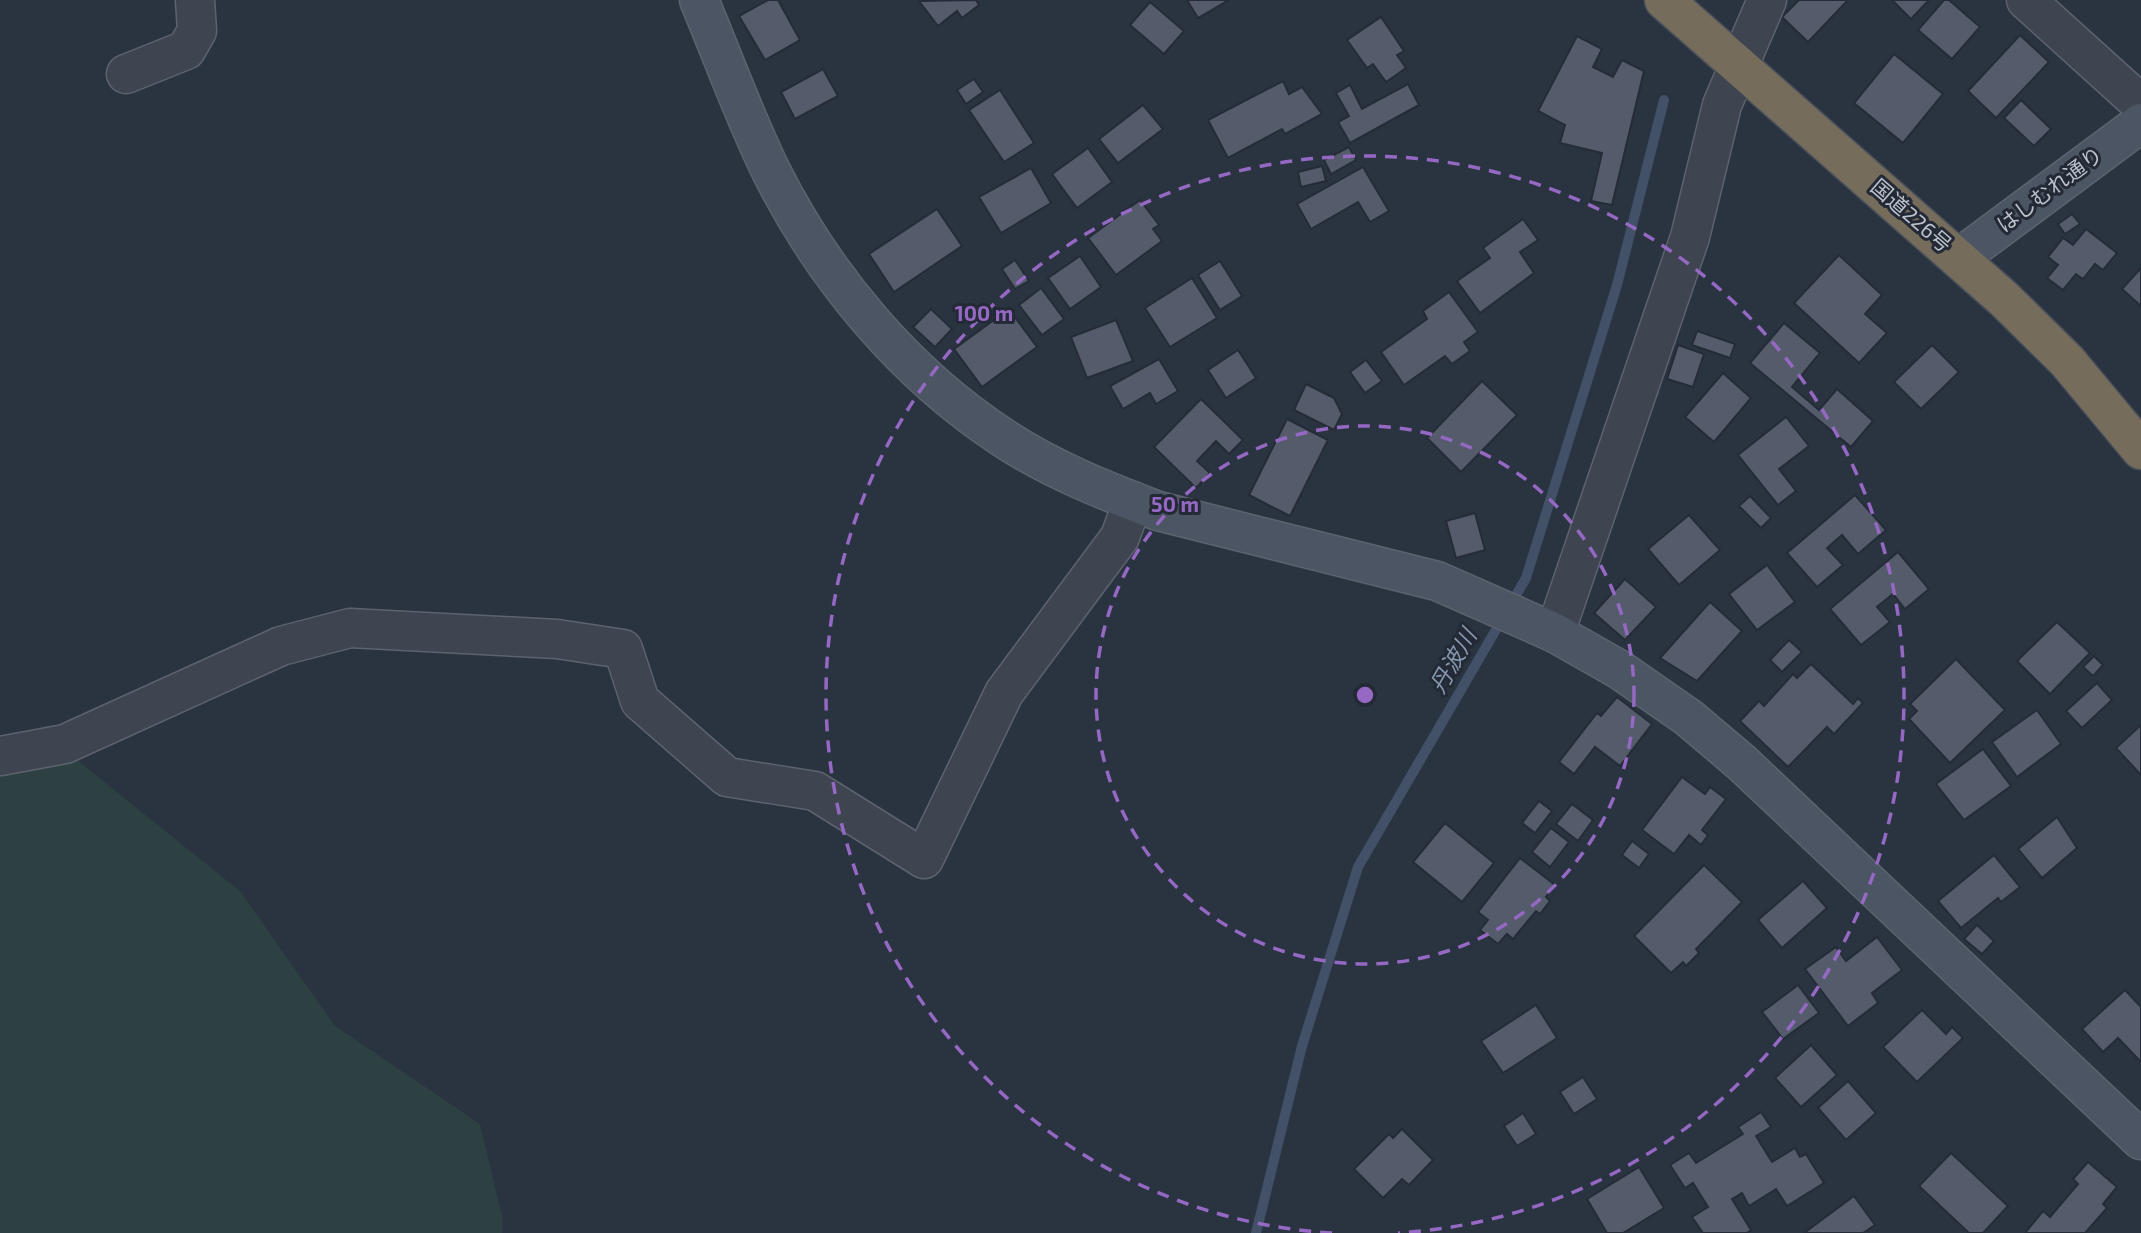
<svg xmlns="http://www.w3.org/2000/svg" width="2141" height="1233" font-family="'Exo 2','Noto Sans JP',sans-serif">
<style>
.green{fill:#2d4142}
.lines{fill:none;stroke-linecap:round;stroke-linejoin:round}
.stream{stroke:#425167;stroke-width:10}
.building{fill:#545c6b;stroke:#252c38;stroke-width:2}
.street-casing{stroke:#5c636e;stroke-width:41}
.secondary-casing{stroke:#5c636e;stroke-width:41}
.highway-casing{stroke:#49505b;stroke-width:41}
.street{stroke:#3e4550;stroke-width:38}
.secondary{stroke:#4c5563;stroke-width:38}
.highway{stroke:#756c5c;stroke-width:38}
.ring{fill:none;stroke:#9568c3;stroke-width:3.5;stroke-dasharray:12 9}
.labels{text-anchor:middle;stroke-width:6;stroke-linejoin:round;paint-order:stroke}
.street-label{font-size:21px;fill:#bbc1ca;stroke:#232a36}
.water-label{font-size:23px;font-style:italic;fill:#8697ae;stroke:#232a36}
.centre{fill:#9568c3;stroke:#232a36;stroke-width:3.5}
.ring-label{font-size:21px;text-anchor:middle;font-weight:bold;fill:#9568c3;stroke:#232a36;stroke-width:6;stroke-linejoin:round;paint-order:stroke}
</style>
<rect width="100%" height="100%" fill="#2a3340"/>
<path class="green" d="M72,756l168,135 95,135 145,98 23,96 -1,13h-502v-472z"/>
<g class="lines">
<path class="stream" d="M1256,1233l46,-187 56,-179 168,-289 91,-293 47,-185"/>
</g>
<g class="building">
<path d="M768,0h10l22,40 -35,20 -26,-44z"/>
<path d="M976,0l3,5 -17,13 -5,-7 -19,15 -19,-25z"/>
<path d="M1187,0h42l-31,18z"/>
<path d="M1799,0h49l-40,42 -26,-25z"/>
<path d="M1892,0h37l-18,19z"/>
<path d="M1944,0h5l31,27 -28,32 -34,-29z"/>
<path d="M1150,2l34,29 -20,23 -34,-29z"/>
<path d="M1381,17l23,34 -7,4 9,13 -20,14 -13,-18 -6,4 -20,-28z"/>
<path d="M2020,35l29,27 -53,56 -28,-27z"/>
<path d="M1577,36l25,13 -9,18 20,10 9,-17 22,11 -32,134 -21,-4 11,-48 -42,-10 5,-18 -27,-14z"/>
<path d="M1894,54l49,40 -40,49 -49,-40z"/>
<path d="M823,69l15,27 -43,23 -14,-27z"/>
<path d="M974,79l9,13 -17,12 -9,-14z"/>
<path d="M1283,81l6,13 13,-7 20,27 -37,20 -3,-5 -54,29 -20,-38z"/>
<path d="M1408,84l11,21 -69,38 -12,-21 11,-6 -13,-23 14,-8 12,24z"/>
<path d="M1000,90l34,53 -30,19 -35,-52z"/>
<path d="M2021,100l30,29 -17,17 -30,-28z"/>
<path d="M1143,105l20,24 -45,34 -19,-24z"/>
<path d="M1349,147l7,13 -25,14 -7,-14z"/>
<path d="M1088,148l24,34 -35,26 -25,-34z"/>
<path d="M1322,166l4,15 -25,6 -3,-15z"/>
<path d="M1363,167l26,44 -19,11 -12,-20 -47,27 -14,-25z"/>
<path d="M1031,168l20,35 -50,30 -22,-36z"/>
<path d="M1140,200l19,25 -6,4 9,12 -46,34 -28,-37z"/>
<path d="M937,209l25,37 -68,46 -25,-38z"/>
<path d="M2072,214l8,10 -15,10 -7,-10z"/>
<path d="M1523,219l15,21 -18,12 14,21 -54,40 -23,-32 33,-23 -7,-10z"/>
<path d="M2086,229l31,24 -14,17 -8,-6 -12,15 -7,-5 -13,16 -16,-12 11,-13 -10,-8 15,-19 10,7z"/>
<path d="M1839,255l43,40 -17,19 22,19 -28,30 -65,-60z"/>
<path d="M1080,256l21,31 -31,22 -22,-31z"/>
<path d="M1015,260l14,21 -14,8 -13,-20z"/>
<path d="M1220,261l22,35 -22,14 -22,-35z"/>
<path d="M2141,268v38l-19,-17z"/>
<path d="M1192,278l25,40 -47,29 -25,-39z"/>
<path d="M1041,288l23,31 -22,16 -23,-30z"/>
<path d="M1449,292l29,40 -14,10 6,9 -18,13 -7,-8 -41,29 -23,-33 46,-33 -4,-8z"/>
<path d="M931,309l21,20 -17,18 -22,-20z"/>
<path d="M1009,309l28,38 -55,40 -28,-38z"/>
<path d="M1116,320l17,41 -46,17 -16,-41z"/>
<path d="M1784,323l36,30 -28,34 27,23 18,-21 36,32 -22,26 -101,-84z"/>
<path d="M1697,331l38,13 -5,14 -38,-13z"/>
<path d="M1678,345l26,9 -11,33 -26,-8z"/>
<path d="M1932,345l27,27 -38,37 -27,-27z"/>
<path d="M1238,350l18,28 -30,20 -18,-28z"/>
<path d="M1159,359l19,32 -22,13 -6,-11 -27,16 -13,-23z"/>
<path d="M1366,360l16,21 -17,12 -15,-21z"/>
<path d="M1723,373l28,25 -37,44 -29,-25z"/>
<path d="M1482,381l35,34 -56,57 -34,-34z"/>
<path d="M1306,384l28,14 8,16 -8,16 -40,-20z"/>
<path d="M1201,399l42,41 -14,14 -13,-13 -19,20 13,12 -14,15 -42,-41z"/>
<path d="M1786,417l23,29 -30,23 17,22 -18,14 -40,-50z"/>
<path d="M1287,419l41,21 -38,76 -41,-21z"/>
<path d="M1855,495l31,35 -28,24 -16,-19 -15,13 16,17 -26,22 -30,-34z"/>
<path d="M1750,496l21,22 -10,10 -22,-22z"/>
<path d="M1475,513l10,37 -29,8 -10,-37z"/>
<path d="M1689,515l31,35 -41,35 -31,-36z"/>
<path d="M1898,552l31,37 -24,20 -12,-15 -16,13 13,15 -29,23 -31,-36z"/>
<path d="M1767,565l28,37 -38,28 -28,-36z"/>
<path d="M1625,579l31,28 -31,33 -31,-27z"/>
<path d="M1710,602l32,29 -45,50 -37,-23z"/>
<path d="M2057,622l33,31 -40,41 -33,-33z"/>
<path d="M1789,640l13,12 -20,20 -12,-12z"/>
<path d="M2094,656l9,9 -10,11 -10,-9z"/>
<path d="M1956,659l49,51 -55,53 -41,-44 8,-8 -7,-7z"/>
<path d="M1811,664l42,40 5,-6 5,5 -29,31 -7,-7 -39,40 -48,-46 19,-20 5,5 29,-32 4,4z"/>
<path d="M2097,683l15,17 -30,28 -16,-17z"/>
<path d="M1617,697l35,27 -32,42 -25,-19 -21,27 -15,-12 38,-49 4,3z"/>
<path d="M2037,710l24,34 -44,33 -25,-35z"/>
<path d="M2141,725v50l-25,-27z"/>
<path d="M1983,749l28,37 -47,34 -28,-36z"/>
<path d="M1682,777l23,17 5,-7 16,12 -24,31 6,5 -7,10 -12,-10 -15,19 -32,-24z"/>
<path d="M1539,801l13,10 -17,22 -13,-10z"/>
<path d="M1572,804l21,16 -15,21 -22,-17z"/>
<path d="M2057,817l20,31 -35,30 -24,-29z"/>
<path d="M1445,823l49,40 -32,39 -49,-40z"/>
<path d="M1551,828l18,14 -19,25 -18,-15z"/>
<path d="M1632,841l17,13 -10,14 -17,-13z"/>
<path d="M1994,855l26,32 -19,15 -3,-4 -37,30 -23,-27z"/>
<path d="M1520,858l35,27 -9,12 4,4 -10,13 -4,-3 -23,28 -6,-5 -9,10 -18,-14 8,-10 -10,-8z"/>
<path d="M1704,865l38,37 -46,47 3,4 -13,13 -3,-4 -12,11 -37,-37z"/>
<path d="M1803,881l24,27 -45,40 -24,-28z"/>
<path d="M1977,925l17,16 -12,13 -18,-15z"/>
<path d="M1877,937l25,33 -30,23 6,10 -30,23 -43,-57 31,-22 10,14z"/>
<path d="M1798,985l21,28 -36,26 -21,-27z"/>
<path d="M2125,990l16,17v55l-23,-24 -15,14 -21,-23z"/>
<path d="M1536,1005l21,33 -54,35 -22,-32z"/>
<path d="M1922,1010l24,24 6,-7 11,11 -46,44 -34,-35z"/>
<path d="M1811,1045l26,30 -36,32 -26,-29z"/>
<path d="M1583,1077l14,22 -23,15 -14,-22z"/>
<path d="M1848,1081l28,32 -30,27 -28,-32z"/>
<path d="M1761,1112l10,15 -15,9 16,26 23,-14 5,9 6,-3 18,29 -37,23 -11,-17 -27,17 -7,-13 -10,6 19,31 -4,3h-44l-11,-16 16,-10 -15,-24 -8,5 -15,-23 19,-12 7,10 47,-29 -5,-7z"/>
<path d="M1523,1113l13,21 -19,12 -13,-20z"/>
<path d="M1402,1129l31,31 -24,25 -7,-6 -19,19 -29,-29 35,-35 4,4z"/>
<path d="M1951,1153l57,53 -25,27h-14l-50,-47z"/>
<path d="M2088,1162l29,25 -14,17 4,4 -22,25h-60l18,-22 7,6 28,-33 -5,-5z"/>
<path d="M1639,1167l25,41 -41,25h-16l-20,-34z"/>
<path d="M1854,1196l21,29 -12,8h-59z"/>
</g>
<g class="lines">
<defs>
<g id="street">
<path d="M2026,0l115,104"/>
<path d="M126,74l60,-24 11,-19 -2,-31"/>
<path d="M1555,633l135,-396 32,-132 45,-105"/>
<path d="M0,756l65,-12 216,-98 69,-18 207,11 66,10 17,52 87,76 88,14 109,68 80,-166 116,-156 13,-36"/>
</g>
<g id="secondary">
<path d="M699,0c24,57 45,116 72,171 53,106 134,203 234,268 47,31 101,52 153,72l279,70 118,52 65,37 69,48 53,45 399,377"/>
<path d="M1959,258l182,-135"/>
</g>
<path id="highway" d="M1664,0l340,299 63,62 74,89"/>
</defs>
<use href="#street" class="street-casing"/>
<use href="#secondary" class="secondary-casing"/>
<use href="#highway" class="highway-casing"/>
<use href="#street" class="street"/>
<use href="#secondary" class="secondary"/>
<use href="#highway" class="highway"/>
</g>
<g class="ring">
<circle cx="1365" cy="695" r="269"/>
<path d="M1332 1233A539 539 0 1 1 1398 1233"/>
</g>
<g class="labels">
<g class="street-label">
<text transform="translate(2050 190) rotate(-37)" y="7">はしむれ通り</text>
<text transform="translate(1911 216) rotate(41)" y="7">国道226号</text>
</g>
<g class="water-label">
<text transform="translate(1453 661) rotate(-60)" y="8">丹波川</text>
</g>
</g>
<circle cx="1365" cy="695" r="10" class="centre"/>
<g class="ring-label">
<text x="984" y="321">100 m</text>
<text x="1175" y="512">50 m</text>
</g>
</svg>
